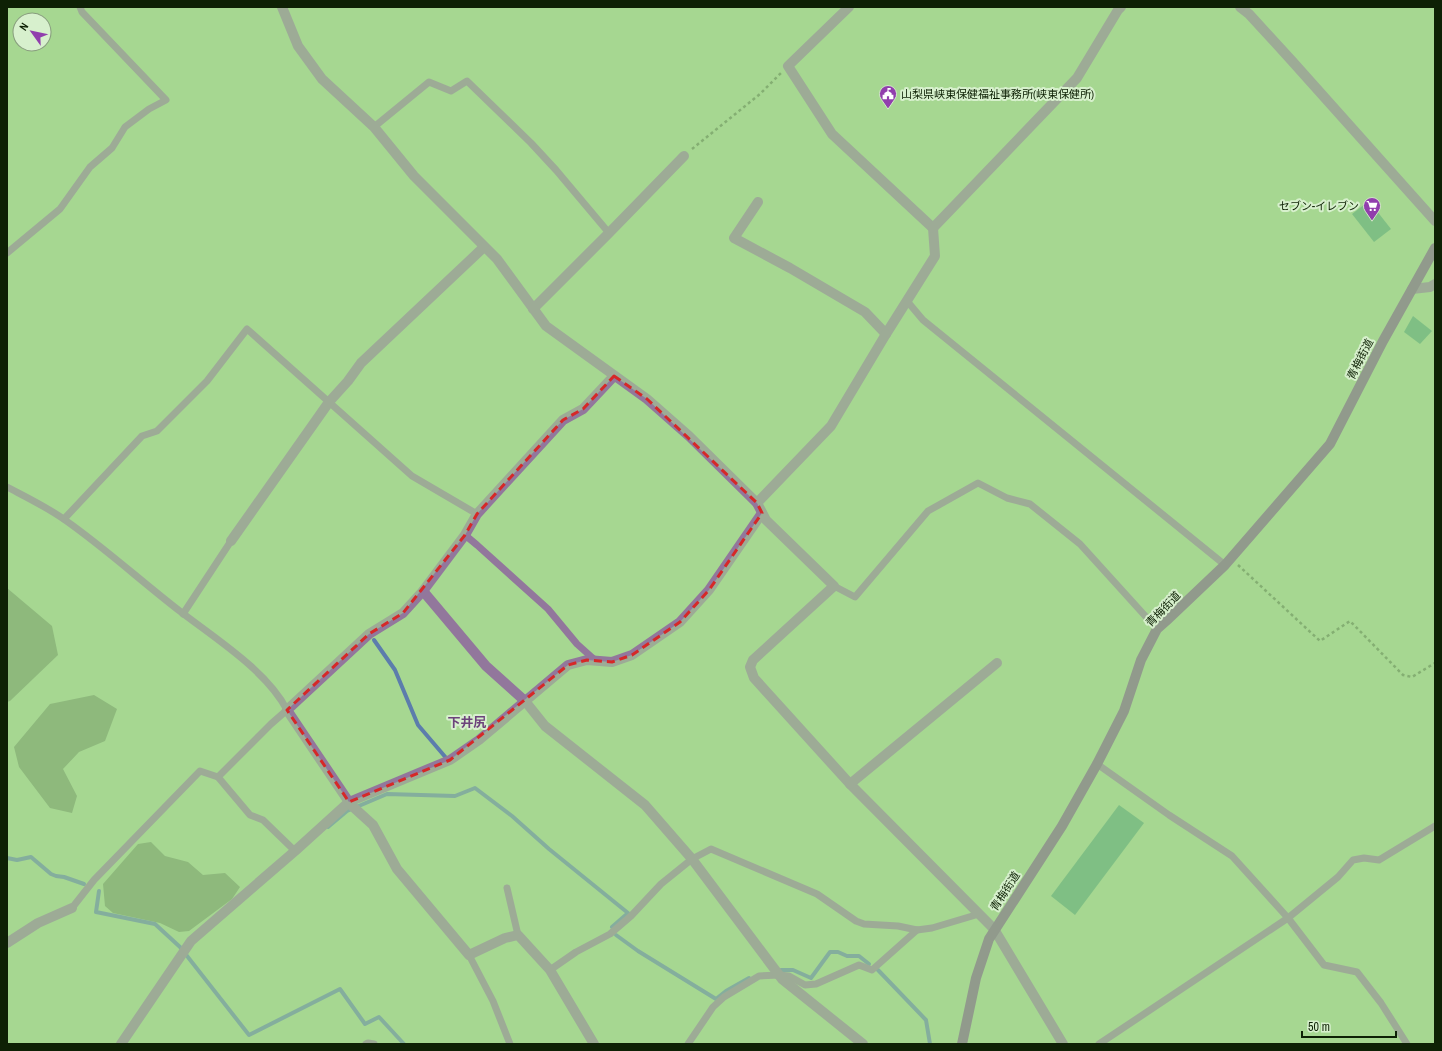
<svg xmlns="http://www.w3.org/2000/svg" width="1442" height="1051" font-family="'Archivo Narrow','Noto Sans JP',sans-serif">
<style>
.forest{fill:#719463}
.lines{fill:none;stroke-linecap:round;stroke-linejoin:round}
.stream{stroke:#5c7dac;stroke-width:4}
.building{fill:#51a374}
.path{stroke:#5c7e4d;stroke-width:2.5;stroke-dasharray:3 3;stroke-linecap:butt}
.service{stroke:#92779c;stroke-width:7}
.minor{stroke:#92779c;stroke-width:10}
.tertiary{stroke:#92779c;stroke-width:10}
.secondary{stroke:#785086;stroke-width:10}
.marked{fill:none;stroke:#d62828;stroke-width:3;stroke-dasharray:8 5;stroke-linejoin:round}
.labels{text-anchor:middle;stroke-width:4;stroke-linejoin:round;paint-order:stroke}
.poi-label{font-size:11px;fill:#0e2105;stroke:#d7f0cd;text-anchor:start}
.street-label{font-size:11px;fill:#0e2105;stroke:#d7f0cd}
.quarter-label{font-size:13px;font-weight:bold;fill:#6c437b;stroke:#d7f0cd}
</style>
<rect width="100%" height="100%" fill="#a6d791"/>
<g class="forest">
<path d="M7,588l45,38 6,29 -48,46 -3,1z"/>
<path d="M94,695l23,14 -12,32 -26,11 -16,17 14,27 -5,17 -22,-5 -31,-41 -5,-20 36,-43z"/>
<path d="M151,842l14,14 23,6 15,13 22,-2 15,14 -8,12 -43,32 -10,1 -19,-9 -47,-10 -8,-7 -2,-22 35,-40z"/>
</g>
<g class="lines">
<g class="stream">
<path d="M374,640l21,30 23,55 29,34"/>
<path d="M328,827l19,-16 40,-17 68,2 20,-8 37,28 37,33 79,64 -16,14"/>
<path d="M7,858l10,2 14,-3 20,17 5,2 8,1 20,7"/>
<path d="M99,891l-3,21 59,12 25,23 69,88 91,-46 25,35 14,-7 25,27"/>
<path d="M616,935l22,16 78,48 10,-8 23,-13"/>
<path d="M781,970h12l18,8 19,-26h8l9,4h12l10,8"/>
<path d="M878,970l48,50 4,24"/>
</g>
</g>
<g class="building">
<path d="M1369,201l22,28 -17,13 -22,-28z"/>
<path d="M1413,316l19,15 -12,13 -16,-12z"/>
<path d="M1119,805l25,18 -69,92 -24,-19z"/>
</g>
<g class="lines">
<g class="path">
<path d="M692,149l68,-55 21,-21"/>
<path d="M1238,565l82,76 30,-20 53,54 9,2 23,-14"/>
</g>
<g class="service">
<path d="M374,127l55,-45 22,9 16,-10 64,62 25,27 53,63"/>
<path d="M7,253l53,-44 30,-42 22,-19 13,-21 24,-18 17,-9 -84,-88 -2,-5"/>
<path d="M907,301l16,19 302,245"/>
<path d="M7,487c19,10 40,20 58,33 40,28 77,62 116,92 35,27 86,59 106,98l-16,14 -53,53 32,38 13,5 32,31"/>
<path d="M64,519l78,-83 15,-5 50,-50 40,-52 165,147 65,38"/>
<path d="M465,535l12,10 71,64 29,35 19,17"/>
<path d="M834,586l21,11 73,-86 50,-28 29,15 23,6 50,40 77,85"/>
<path d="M183,614l48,-73"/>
<path d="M1097,764l72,51 63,41 56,62 36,47 33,7 24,31 26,41"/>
<path d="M507,888l11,47"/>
<path d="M72,908l22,-28 106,-109 18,6"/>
<path d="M469,955l24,46 17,43"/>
<path d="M550,970l26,-18 34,-18 21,-18 30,-32 31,-25 19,-10 106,45 39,27 8,3 34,2 19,4 15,-2 47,-14"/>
<path d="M366,1044l2,-1 6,1"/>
<path d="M688,1044l25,-37 11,-10 35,-21 20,-1 10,1 16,9 11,-1 43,-19 13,5 45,-40"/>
<path d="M1099,1044l189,-126 50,-41 15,-17 11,-2 15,2 56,-34"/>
</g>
<g class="minor">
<path d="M282,7l16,39 24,33 52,48 40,49 83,83 49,67 101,73 42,37 68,67 9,17 68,66 -81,74 -3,7 4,11 96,106 144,145 69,115"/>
<path d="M758,202l-24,36 56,30 75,44 21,22 49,-78 -2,-28 -101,-94 -44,-68 61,-59"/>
<path d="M933,228l144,-150 41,-68 3,-3"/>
<path d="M1412,289l18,-2 5,-3"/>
<path d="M533,309l76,-76 75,-77"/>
<path d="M757,503l74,-77 55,-92"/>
<path d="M231,541l98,-139 19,-21 13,-18 123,-116"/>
<path d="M423,591l63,75 39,35 20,25 100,79 47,54 90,120 81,65"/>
<path d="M850,784l147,-121"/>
<path d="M7,943l31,-20 34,-15"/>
<path d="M121,1044l70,-103 104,-90 54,-49 101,-42 29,-20 89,-75 19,-5 25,2 20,-7 48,-33 29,-32 53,-77"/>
<path d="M594,1044l-44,-74 -32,-35 -13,3 -36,17 -72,-86 -24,-44 -22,-20 -64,-95 82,-76 34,-21 20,-22 42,-56 12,-21 86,-94 20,-11 31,-33"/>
</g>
<path class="tertiary" d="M1240,7l9,7 43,47 143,160"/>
<path class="secondary" d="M962,1044l14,-66 13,-39 73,-113 35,-62 27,-53 17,-51 16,-31 9,-8 59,-56 105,-121 53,-103 52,-93"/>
</g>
<path d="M0 0H1442V1051H0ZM614,376l33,23 110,104 5,10 -53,77 -29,32 -48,33 -20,7 -25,-2 -19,5 -118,95 -101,42 -62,-92 82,-76 34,-21 62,-78 12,-21 86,-94 20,-11z" fill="#a6d791" fill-opacity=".55" fill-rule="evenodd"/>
<path class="marked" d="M614,376l33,23 110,104 5,10 -53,77 -29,32 -48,33 -20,7 -25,-2 -19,5 -118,95 -101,42 -62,-92 82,-76 34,-21 62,-78 12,-21 86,-94 20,-11z"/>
<defs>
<symbol id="civic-pin" viewBox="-11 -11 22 30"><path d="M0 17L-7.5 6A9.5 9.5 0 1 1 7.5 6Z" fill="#913ead" stroke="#d7f0cd"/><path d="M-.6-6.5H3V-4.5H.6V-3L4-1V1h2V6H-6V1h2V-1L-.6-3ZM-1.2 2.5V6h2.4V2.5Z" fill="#fff"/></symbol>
<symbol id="supermarket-pin" viewBox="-11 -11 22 30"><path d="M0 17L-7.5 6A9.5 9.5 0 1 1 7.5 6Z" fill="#913ead" stroke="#d7f0cd"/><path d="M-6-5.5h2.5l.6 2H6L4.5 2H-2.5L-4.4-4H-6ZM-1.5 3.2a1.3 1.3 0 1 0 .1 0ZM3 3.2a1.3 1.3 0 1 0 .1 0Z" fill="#fff"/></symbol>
</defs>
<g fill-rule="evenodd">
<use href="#civic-pin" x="878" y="84" width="20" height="27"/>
<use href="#supermarket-pin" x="1362" y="196" width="20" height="27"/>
</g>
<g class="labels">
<g class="poi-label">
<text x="901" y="98">山梨県峡東保健福祉事務所(峡東保健所)</text>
<text x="1359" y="210" text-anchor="end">セブン-イレブン</text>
</g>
<g class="street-label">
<text transform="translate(1360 359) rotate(-63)" y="4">青梅街道</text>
<text transform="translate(1163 609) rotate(-46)" y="4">青梅街道</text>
<text transform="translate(1005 891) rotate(-57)" y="4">青梅街道</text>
</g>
<g class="quarter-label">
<text x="467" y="727">下井尻</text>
</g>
</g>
<rect width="1442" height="1051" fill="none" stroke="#0e2105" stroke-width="16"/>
<g transform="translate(32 32) rotate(303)"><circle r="19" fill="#d7f0cd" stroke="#879d7d"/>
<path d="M0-3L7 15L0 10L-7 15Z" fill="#913ead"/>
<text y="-6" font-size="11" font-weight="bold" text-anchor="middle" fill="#0e2105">N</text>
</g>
<path d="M1302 1031v6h94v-6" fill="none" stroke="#0e2105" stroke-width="2"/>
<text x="1308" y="1031" font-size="12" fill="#0e2105" stroke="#d7f0cd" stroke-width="3" paint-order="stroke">50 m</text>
</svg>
